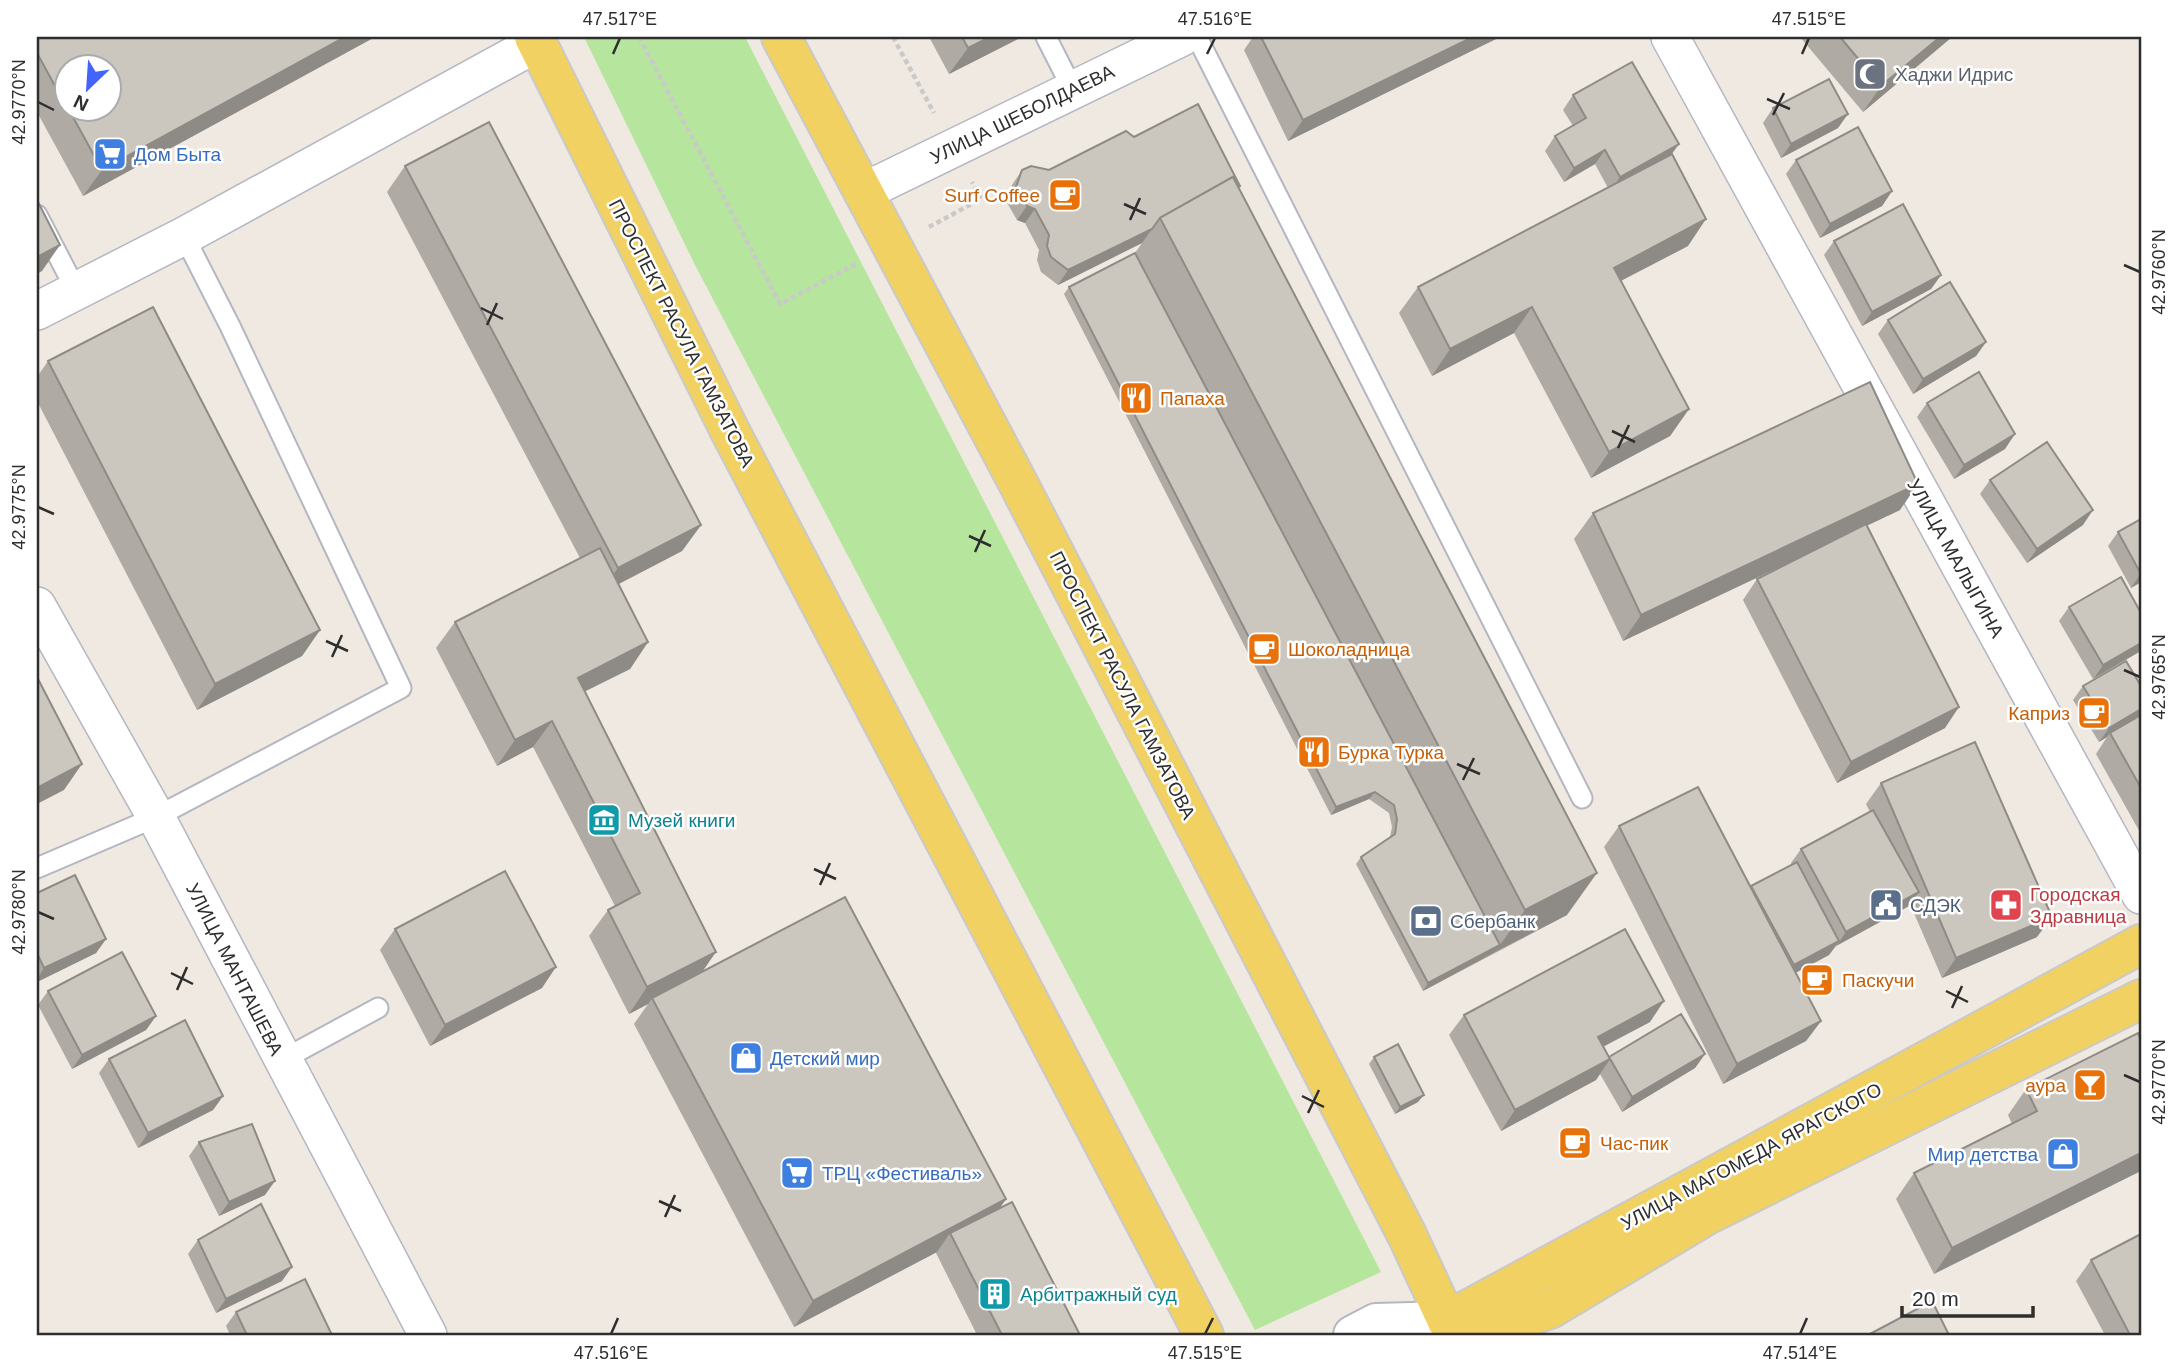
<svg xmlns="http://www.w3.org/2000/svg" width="2178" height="1372" font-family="Arial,sans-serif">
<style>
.green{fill:#b6e59e}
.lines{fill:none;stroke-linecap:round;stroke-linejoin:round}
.lane-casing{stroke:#b4b7c1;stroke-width:23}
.street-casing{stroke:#b4b7c1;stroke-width:40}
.secondary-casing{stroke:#b4b7c1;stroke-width:42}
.primary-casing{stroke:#c9c9c9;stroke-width:42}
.path{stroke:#c9c9c9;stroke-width:4.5;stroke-dasharray:5 3.5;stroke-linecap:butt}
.lane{stroke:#fff;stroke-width:19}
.street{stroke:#fff;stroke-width:37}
.secondary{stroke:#fff;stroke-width:38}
.primary{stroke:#f2d163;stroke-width:38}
.wall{fill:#afaba4;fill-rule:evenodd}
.shaded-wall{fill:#8e8b86}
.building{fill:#cbc7bf;stroke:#8e8b86;stroke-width:2}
.ticks{fill:none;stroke:#2e2e2e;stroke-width:2.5}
.labels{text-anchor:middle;stroke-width:5;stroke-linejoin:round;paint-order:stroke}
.worship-label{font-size:19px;fill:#5b616d;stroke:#fff;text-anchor:start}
.street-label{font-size:19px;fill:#2e2e2e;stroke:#fff}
.shop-label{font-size:19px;fill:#366cbe;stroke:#fff;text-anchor:start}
.food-label{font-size:19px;fill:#c56008;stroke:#fff;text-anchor:start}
.culture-label{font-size:19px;fill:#0d838f;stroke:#fff;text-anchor:start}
.health-label{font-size:19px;fill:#be3a42;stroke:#fff;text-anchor:start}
.service-label{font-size:19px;fill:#4e5e75;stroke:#fff;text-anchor:start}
.neatline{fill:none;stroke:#2e2e2e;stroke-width:2.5}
.ticks-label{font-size:18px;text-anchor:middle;fill:#2e2e2e}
</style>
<rect width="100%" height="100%" fill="#efe9e1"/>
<path class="green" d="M584,37h161l636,1235 -126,58 -560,-1065z"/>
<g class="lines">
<defs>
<g id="lane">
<path d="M1046,37l27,53"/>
<path d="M1197,37l385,761"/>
<path d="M37,215l39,75"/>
<path d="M37,868l119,-51 245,-129 -171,-362 -46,-90"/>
<path d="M282,1060l96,-52"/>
</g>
<g id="street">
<path d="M1670,37l471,858"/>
<path d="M863,192l319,-155"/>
<path d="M37,311l147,-75 353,-193"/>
<path d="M37,606l119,211 272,518"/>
</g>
<path id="secondary" d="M1353,1335l23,-12 71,-2"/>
<g id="primary">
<path d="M534,37l198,398 472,900"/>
<path d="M781,37l236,444 390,754 40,86 12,14"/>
<path d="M1447,1321l694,-377"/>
<path d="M1475,1335l75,-26 157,-94 434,-216"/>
</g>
</defs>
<use href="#lane" class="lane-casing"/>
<use href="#street" class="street-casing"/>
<use href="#secondary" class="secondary-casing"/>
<use href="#primary" class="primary-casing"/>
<g class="path">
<path d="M639,37l141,267 76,-40"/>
<path d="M893,37l41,76"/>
<path d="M929,227l52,-28 -9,-17"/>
</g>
<use href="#lane" class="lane"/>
<use href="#street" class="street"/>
<use href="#secondary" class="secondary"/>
<use href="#primary" class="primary"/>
</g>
<g class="wall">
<path d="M37,37h338l-292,159 -46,-84zM66,66l42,42h-42z"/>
<path d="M929,37h93l-73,37z"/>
<path d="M1253,37h247l-212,104 -44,-91z"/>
<path d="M1800,37h152l-89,75z"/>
<path d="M1573,95l98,59 17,92 -67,35 68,128 -19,27 -79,42 -77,-145 -82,43 -33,-63 19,-26 190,-99 -13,-24 -31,18 -19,-31 10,-15 18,-10 -10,-16z"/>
<path d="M1773,108l65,20 -57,30 -18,-35z"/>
<path d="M1134,137l104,51 329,727 -144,76 -67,-127 5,-7 29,-20 2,-10 -3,-14 -20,-14 -38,16 -267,-521 5,-7 66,-34 7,-10 -84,42 -17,-13 -4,-12 2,-10 -14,-27 -8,-3 -11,-19 6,-16 10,-15h27z"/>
<path d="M1796,160l96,31 -10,15 -62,32 -34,-64z"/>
<path d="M405,166l296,359 -19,26 -63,33 29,58 -18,27 -46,23 119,279 303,228 -6,9 80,127h-103l-41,-82 1,-1 -143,75 -160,-303 14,-20 -19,10 -40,-78 19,-26 7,-4 -82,-159 -36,19 -61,-118 19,-26 125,-64 -193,-366z"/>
<path d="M1834,241l107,34 -10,14 -69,37 -38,-71z"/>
<path d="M1888,320l98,22 -10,14 -63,38 -35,-60z"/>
<path d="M48,361l272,269 -18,26 -105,54 -160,-309v-24z"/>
<path d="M1927,403l78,46 -51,30 -37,-62z"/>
<path d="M1990,480l93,45 -56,38 -47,-69z"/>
<path d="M1900,510l-34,16 79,202 -108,55 -94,-183 14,-21 48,-24 -182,86 -49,-102 19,-26z"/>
<path d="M2141,519v63l-10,6 -23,-42 10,-14z"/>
<path d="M2069,607l72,6 -48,66 -34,-58z"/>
<path d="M2083,686h58v148l-45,-80 11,-17 -8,5 -26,-42z"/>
<path d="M1881,783l156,154 -95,41 -32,-74 -1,2 -73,40 -7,9 -34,18 26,48 -15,20 -83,43 -119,-237 15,-21 131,61 41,-22v-2l10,-14 69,-37 -4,-8z"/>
<path d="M37,893l69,46 -10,14 -59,29z"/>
<path d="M395,929l147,59 -112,58 -50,-96z"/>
<path d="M48,991l108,25 -10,14 -74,39 -34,-64z"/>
<path d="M1464,1015l186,7 -47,25 6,10 96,-3 -10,14 -73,44 -22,-38 -4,6 -95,51 -52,-96z"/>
<path d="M2141,1040l-207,234 -38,-75 18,-26 98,-49 -4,-9 18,-26z"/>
<path d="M1374,1057l44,45 -23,12 -26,-50z"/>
<path d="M109,1059l114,37 -10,14 -75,38 -39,-75z"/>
<path d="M199,1142l66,53 -46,21 -30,-60z"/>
<path d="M198,1240l84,41 -66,32 -28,-59z"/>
<path d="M2091,1260l50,75h-36l-29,-54z"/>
<path d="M236,1312l96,23h-102l-4,-9z"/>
</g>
<g class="shaded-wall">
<path d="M345,37h30l-292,159 19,-26z"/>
<path d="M990,37h32l-73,37 19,-26z"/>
<path d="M1473,37h27l-212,104 15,-21z"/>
<path d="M1940,37h12l-89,75 18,-26z"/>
<path d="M1848,114l-10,14 -57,30 10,-14z"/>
<path d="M1679,144l-10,14 -59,34 10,-15z"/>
<path d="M1605,150l-10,14 -31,18 10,-14z"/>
<path d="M1892,191l-10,15 -62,32 10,-14z"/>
<path d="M1027,206l8,3 -10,14 -8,-3z"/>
<path d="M1706,219l-18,27 -93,48 19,-26z"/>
<path d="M1152,229l-10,14 -84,42 10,-15z"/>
<path d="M60,245l-18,26 -5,3v-17z"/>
<path d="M1941,275l-10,14 -69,37 10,-14z"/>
<path d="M1532,307l-18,26 -82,43 18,-27z"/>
<path d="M1986,342l-10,14 -63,38 10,-15z"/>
<path d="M1689,409l-19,27 -79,42 18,-26z"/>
<path d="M2015,434l-10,15 -51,30 10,-14z"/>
<path d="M1918,484l-18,26 -277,131 18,-26z"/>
<path d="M2093,510l-10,15 -56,38 10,-14z"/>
<path d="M701,525l-19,26 -83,43 19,-26z"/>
<path d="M2141,573v9l-10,6z"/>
<path d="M320,630l-18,26 -105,54 18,-26z"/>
<path d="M648,642l-18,27 -71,35 19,-26z"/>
<path d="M2141,643v8l-48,28 10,-14z"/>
<path d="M1959,707l-14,21 -108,55 14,-21z"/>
<path d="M2141,709v8l-31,16 -3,4 -8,5 10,-14z"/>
<path d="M552,721l-19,26 -36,19 18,-26z"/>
<path d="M82,764l-18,26 -27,14v-16z"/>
<path d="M1375,792l-6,7 -38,16 5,-8z"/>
<path d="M1597,873l-30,42 -72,37 30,-42z"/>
<path d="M1919,892l-10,14 -73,40 10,-14z"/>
<path d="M2052,917l-15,20 -95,41 14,-20z"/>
<path d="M106,939l-10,14 -59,29v-3l7,-11z"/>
<path d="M1839,941l-10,14 -45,24 10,-14z"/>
<path d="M1500,945l-5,7 -72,39 5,-8z"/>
<path d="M716,952l-18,26 -46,20 -4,6 -19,10 18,-27z"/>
<path d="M556,967l-14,21 -112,58 15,-21z"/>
<path d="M1664,1001l-14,21 -67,35 15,-20z"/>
<path d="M156,1016l-10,14 -74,39 10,-14z"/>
<path d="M1821,1021l-15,20 -83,43 14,-20z"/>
<path d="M1705,1054l-10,14 -73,44 10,-15z"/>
<path d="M1610,1059l-14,21 -95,51 14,-21z"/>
<path d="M1424,1095l-6,7 -23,12 5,-7z"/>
<path d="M223,1096l-10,14 -75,38 10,-15z"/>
<path d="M2141,1153v18l-207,103 18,-26z"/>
<path d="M275,1181l-10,14 -46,21 10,-14z"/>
<path d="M1006,1199l-19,27 -37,7 -13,19 -143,75 19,-26z"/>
<path d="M292,1267l-10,14 -66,32 10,-14z"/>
</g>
<g class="building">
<path d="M37,37h308l-243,133 -34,-62h40v-42h-42v40l-29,-53z"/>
<path d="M962,37h28l-22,11z"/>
<path d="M1261,37h212l-170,83z"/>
<path d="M1840,37h100l-59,49z"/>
<path d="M1632,62l47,82 -59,33 -15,-27 -31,18 -19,-32 31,-18 -13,-23z"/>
<path d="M1829,79l19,35 -57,30 -18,-36z"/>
<path d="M1198,104l42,82 -2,1 -5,-10 -73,41 -8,11 -84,41 -17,-13 -4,-11 2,-11 -14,-26 -8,-3 -11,-19 6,-17 9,-4 18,4 77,-39 8,6z"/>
<path d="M489,122l212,403 -83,43 -213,-402z"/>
<path d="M1858,127l34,64 -62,33 -34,-64z"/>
<path d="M1672,154l34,65 -92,49 75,141 -80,43 -77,-145 -82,42 -32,-62z"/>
<path d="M1233,177l364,696 -72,37 -365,-692z"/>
<path d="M37,200l23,45 -23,12z"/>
<path d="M1903,204l38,71 -69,37 -38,-71z"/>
<path d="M1135,253l365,692 -72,38 -67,-126 34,-23 2,-15 -3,-14 -19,-13 -39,15 -267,-520z"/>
<path d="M1950,282l36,60 -63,37 -35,-59z"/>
<path d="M153,307l167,323 -105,54 -167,-323z"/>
<path d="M1979,372l36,62 -51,31 -37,-62z"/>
<path d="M1870,382l48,102 -277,131 -48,-102z"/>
<path d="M2047,442l46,68 -56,39 -47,-69z"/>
<path d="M2141,519v55l-23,-42z"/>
<path d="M1866,524l93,183 -108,55 -94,-183z"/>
<path d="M600,548l48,94 -70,36 138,274 -69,35 -39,-77 32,-17 -88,-172 -37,19 -60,-118z"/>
<path d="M2121,577l20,36v30l-38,22 -34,-58z"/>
<path d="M2126,661l15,25v23l-32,19 -26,-42z"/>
<path d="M37,677l45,87 -45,24z"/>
<path d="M2141,715v73l-31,-55z"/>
<path d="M1975,742l77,175 -96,41 -75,-175z"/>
<path d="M1698,787l123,234 -84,43 -118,-238z"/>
<path d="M1873,810l46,82 -73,40 -45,-83z"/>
<path d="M1797,862l42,79 -45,24 -43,-79z"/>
<path d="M505,871l51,96 -111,58 -50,-96z"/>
<path d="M75,875l31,64 -62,29 -7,-15v-60z"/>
<path d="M845,897l161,302 -193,102 -161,-303z"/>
<path d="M1625,929l39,72 -66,36 12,22 -95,51 -51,-95z"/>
<path d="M122,952l34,64 -74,39 -34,-64z"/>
<path d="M1681,1014l24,40 -73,43 -23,-40z"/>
<path d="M185,1020l38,76 -75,37 -39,-74z"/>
<path d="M2138,1033l3,7v113l-189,95 -38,-75 123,-62 -11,-22z"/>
<path d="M1398,1044l26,51 -24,12 -26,-50z"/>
<path d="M252,1124l23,57 -46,21 -30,-60z"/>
<path d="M1012,1202l68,133h-78l-52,-102z"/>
<path d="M261,1204l31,63 -66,32 -28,-59z"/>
<path d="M2141,1234v101h-11l-39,-75z"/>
<path d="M305,1279l27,56h-85l-11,-23z"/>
<path d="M1932,1301l17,34h-81z"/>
</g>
<path class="ticks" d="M613,54l7,-16M1207,54l8,-16M1802,54l7,-16M1767,99l23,10M38,102l16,8M1773,115l11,-22M1124,204l22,10M1130,220l10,-22M2124,265l16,7M481,308l22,11M487,325l10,-22M1612,431l23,11M1618,448l11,-23M38,507l16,7M969,536l22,10M975,552l10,-22M326,641l22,10M332,657l10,-22M2124,670l16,7M1457,764l23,10M1463,780l11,-22M814,869l22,10M820,885l10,-22M38,912l16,7M171,973l22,11M177,990l10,-23M1946,991l22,11M1952,1008l10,-22M2124,1075l16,7M1302,1096l22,11M1308,1113l11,-23M659,1201l22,10M665,1217l10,-22M611,1334l7,-16M1205,1334l8,-16M1800,1334l7,-16"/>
<defs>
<symbol id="mosque-square" viewBox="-11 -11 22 22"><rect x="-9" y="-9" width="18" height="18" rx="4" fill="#6b7280" stroke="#fff"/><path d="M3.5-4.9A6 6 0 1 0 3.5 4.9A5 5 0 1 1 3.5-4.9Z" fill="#fff"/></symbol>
<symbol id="supermarket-square" viewBox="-11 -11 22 22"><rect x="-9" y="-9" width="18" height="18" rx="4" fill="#3f7fe0" stroke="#fff"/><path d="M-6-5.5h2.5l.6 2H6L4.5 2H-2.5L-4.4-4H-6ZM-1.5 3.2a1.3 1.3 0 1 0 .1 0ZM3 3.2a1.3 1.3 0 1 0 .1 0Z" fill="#fff"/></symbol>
<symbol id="cafe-square" viewBox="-11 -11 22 22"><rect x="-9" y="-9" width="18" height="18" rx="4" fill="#e8710a" stroke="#fff"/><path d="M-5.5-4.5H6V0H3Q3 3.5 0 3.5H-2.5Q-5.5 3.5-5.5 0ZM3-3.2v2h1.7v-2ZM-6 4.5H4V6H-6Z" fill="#fff"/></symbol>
<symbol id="restaurant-square" viewBox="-11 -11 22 22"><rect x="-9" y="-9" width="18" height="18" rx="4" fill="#e8710a" stroke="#fff"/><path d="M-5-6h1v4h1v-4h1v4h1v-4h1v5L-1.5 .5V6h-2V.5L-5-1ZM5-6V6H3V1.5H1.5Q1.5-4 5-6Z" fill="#fff"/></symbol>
<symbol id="museum-square" viewBox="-11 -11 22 22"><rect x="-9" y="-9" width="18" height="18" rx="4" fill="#0f9aa8" stroke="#fff"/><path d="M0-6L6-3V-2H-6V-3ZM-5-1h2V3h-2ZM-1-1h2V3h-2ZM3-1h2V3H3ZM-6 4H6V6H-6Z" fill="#fff"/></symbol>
<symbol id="civic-square" viewBox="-11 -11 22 22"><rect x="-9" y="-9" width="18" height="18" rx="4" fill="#5c6f8a" stroke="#fff"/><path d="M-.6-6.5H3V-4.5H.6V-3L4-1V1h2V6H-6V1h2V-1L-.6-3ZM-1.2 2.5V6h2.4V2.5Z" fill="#fff"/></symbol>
<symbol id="pharmacy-square" viewBox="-11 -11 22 22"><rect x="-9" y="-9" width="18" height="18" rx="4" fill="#e0444e" stroke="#fff"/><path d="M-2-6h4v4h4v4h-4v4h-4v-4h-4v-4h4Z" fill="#fff"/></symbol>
<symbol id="bank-square" viewBox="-11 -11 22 22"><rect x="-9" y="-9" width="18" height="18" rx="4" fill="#5c6f8a" stroke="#fff"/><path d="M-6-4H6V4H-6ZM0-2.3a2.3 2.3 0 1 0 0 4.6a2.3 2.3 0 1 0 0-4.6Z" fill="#fff"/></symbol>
<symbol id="shop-square" viewBox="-11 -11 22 22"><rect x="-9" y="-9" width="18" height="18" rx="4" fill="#3f7fe0" stroke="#fff"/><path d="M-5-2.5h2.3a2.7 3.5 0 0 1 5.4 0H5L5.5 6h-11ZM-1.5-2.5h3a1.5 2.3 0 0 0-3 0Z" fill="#fff"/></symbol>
<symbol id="bar-square" viewBox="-11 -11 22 22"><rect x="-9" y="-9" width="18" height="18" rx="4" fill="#e8710a" stroke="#fff"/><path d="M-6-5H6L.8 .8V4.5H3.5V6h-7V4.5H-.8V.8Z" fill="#fff"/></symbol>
<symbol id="building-square" viewBox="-11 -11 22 22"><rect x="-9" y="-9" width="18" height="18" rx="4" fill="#0f9aa8" stroke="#fff"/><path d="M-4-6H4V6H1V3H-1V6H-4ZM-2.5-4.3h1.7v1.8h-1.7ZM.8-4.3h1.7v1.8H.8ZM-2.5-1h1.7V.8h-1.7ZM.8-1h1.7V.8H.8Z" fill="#fff"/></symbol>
</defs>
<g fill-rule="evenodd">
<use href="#mosque-square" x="1851" y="55" width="38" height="38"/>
<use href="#supermarket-square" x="91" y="135" width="38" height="38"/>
<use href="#cafe-square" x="1046" y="176" width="38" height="38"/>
<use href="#restaurant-square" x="1117" y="379" width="38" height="38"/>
<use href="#cafe-square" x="1245" y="630" width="38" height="38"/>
<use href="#cafe-square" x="2075" y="694" width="38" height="38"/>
<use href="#restaurant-square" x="1295" y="733" width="38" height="38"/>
<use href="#museum-square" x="585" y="801" width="38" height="38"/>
<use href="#civic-square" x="1867" y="886" width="38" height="38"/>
<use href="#pharmacy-square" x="1987" y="886" width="38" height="38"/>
<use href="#bank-square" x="1407" y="902" width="38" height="38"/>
<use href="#cafe-square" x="1798" y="961" width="38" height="38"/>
<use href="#shop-square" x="727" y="1039" width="38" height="38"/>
<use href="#bar-square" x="2071" y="1066" width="38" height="38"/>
<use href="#cafe-square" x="1556" y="1124" width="38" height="38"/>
<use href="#shop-square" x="2044" y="1135" width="38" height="38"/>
<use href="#supermarket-square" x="778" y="1154" width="38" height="38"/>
<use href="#building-square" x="976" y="1275" width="38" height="38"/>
</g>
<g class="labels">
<g class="worship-label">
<text x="1895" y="81">Хаджи Идрис</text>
</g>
<g class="street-label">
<text transform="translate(1022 114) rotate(-26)" y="7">УЛИЦА ШЕБОЛДАЕВА</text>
<text transform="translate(682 333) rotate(63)" y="7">ПРОСПЕКТ РАСУЛА ГАМЗАТОВА</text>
<text transform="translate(1956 558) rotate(61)" y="7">УЛИЦА МАЛЫГИНА</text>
<text transform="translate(1123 685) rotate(63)" y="7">ПРОСПЕКТ РАСУЛА ГАМЗАТОВА</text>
<text transform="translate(235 969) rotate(63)" y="7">УЛИЦА МАНТАШЕВА</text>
<text transform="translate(1751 1156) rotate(-28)" y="7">УЛИЦА МАГОМЕДА ЯРАГСКОГО</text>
</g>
<g class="shop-label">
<text x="134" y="161">Дом Быта</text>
<text x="770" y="1065">Детский мир</text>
<text x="2038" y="1161" text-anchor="end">Мир детства</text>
<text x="822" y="1180">ТРЦ «Фестиваль»</text>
</g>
<g class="food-label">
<text x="1040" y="202" text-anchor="end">Surf Coffee</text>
<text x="1160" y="405">Папаха</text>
<text x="1288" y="656">Шоколадница</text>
<text x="2070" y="720" text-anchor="end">Каприз</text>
<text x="1338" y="759">Бурка Турка</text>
<text x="1842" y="987">Паскучи</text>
<text x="2066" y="1092" text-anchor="end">аура</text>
<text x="1600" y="1150">Час-пик</text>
</g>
<g class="culture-label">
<text x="628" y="827">Музей книги</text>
<text x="1020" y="1301">Арбитражный суд</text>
</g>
<g class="health-label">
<text x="2030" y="901">Городская<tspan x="2030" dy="22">Здравница</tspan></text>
</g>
<g class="service-label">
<text x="1910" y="912">СДЭК</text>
<text x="1450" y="928">Сбербанк</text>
</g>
</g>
<rect width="2178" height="1372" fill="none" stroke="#ffffff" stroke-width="77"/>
<g transform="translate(88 88) rotate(205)"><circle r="33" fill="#ffffff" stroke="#ababab" stroke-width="2"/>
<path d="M0-5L12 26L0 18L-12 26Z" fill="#4264fb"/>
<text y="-10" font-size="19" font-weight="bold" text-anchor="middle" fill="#2e2e2e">N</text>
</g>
<path d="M1902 1306v10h131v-10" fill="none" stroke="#2e2e2e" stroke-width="3.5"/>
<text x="1912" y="1306" font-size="21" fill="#2e2e2e" stroke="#ffffff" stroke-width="5" paint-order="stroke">20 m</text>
<rect x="38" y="38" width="2102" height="1296" class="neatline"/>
<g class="ticks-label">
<text x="620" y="25">47.517°E</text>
<text x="1215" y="25">47.516°E</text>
<text x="1809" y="25">47.515°E</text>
<text transform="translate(19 102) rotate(-90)" y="6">42.9770°N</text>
<text transform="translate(2159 272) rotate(-90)" y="6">42.9760°N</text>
<text transform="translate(19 507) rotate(-90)" y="6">42.9775°N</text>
<text transform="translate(2159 677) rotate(-90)" y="6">42.9765°N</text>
<text transform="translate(19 912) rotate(-90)" y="6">42.9780°N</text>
<text transform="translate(2159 1082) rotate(-90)" y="6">42.9770°N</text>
<text x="611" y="1359">47.516°E</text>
<text x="1205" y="1359">47.515°E</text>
<text x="1800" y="1359">47.514°E</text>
</g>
</svg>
